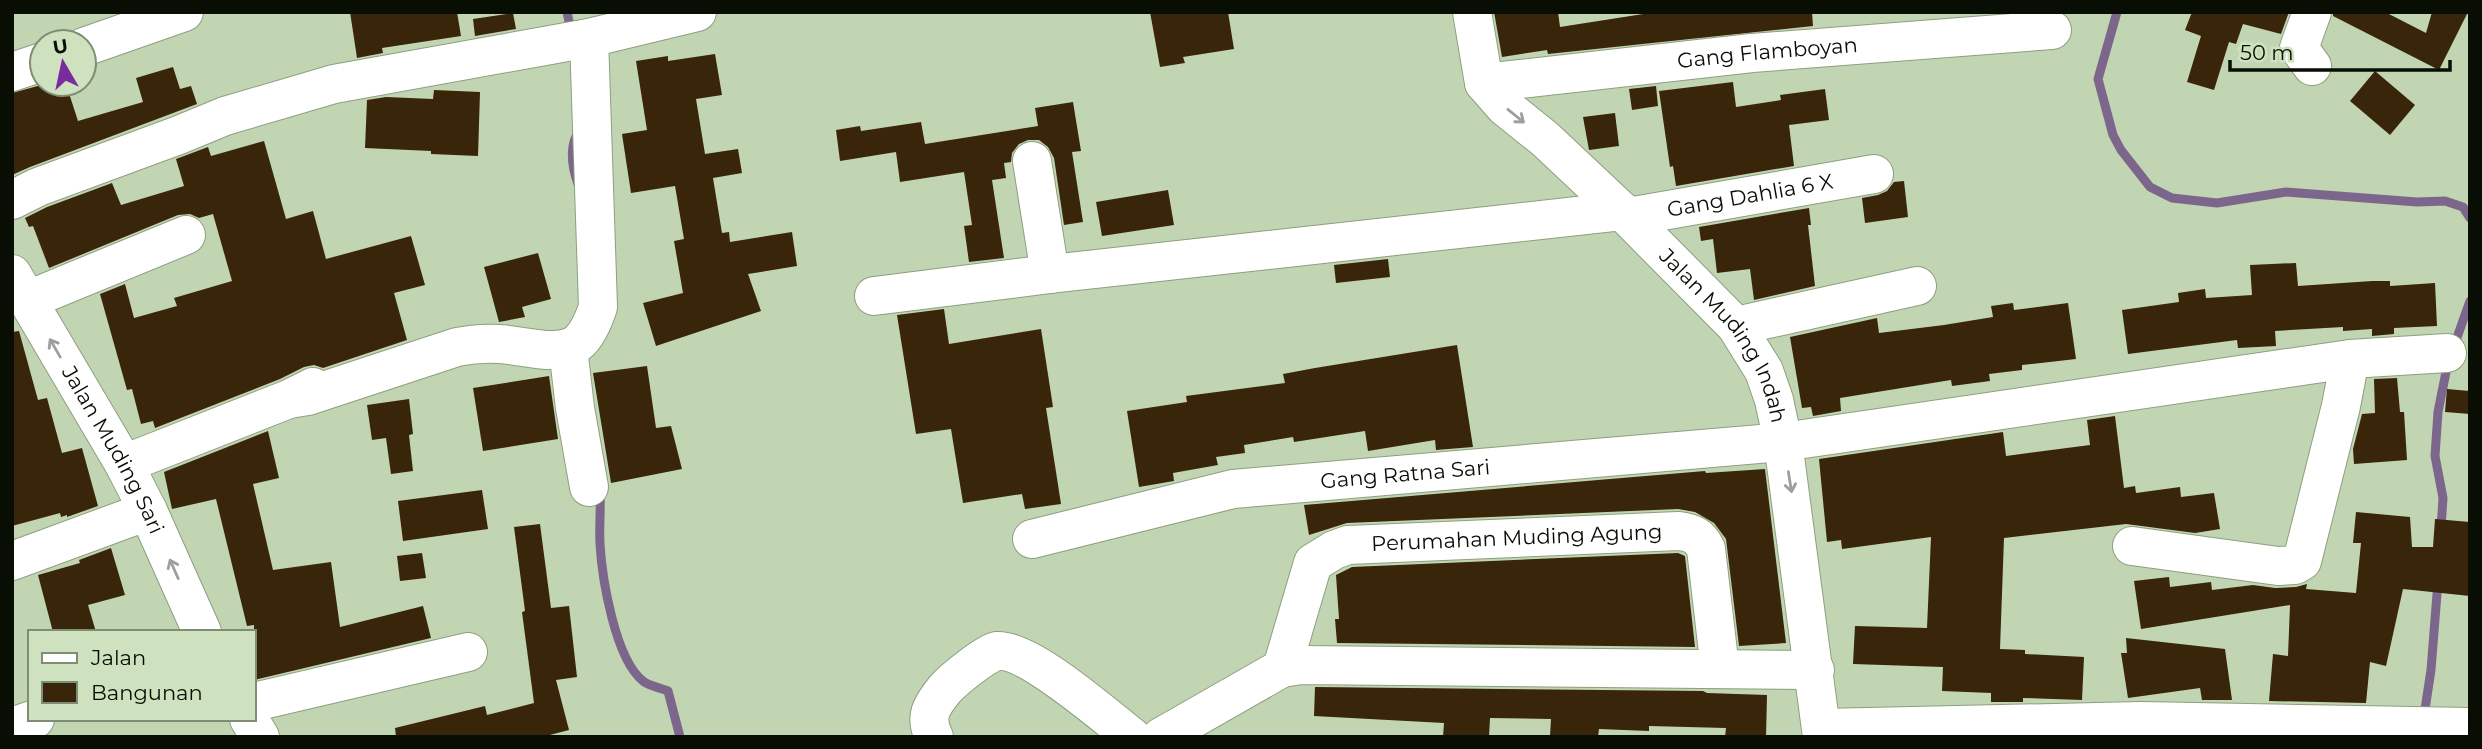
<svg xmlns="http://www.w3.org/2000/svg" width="2482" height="749" font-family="Montserrat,sans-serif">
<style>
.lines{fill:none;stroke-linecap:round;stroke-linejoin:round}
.stream{stroke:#7d668c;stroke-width:9}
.building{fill:#392509}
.minor-casing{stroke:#8d9f7f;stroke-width:40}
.minor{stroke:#fff;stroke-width:38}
.oneway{stroke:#9c9f9b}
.labels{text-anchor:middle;stroke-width:7;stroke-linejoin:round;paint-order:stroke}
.street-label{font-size:21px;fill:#080e04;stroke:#cee2bf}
</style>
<rect width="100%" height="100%" fill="#c2d5b3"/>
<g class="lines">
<g class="stream">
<path d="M567,12l4,19"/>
<path d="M2117,12l-19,67 15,56 8,15 29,37 22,11 45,5 69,-11 131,10 28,-1 18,6 7,11"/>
<path d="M578,184c-6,-17 -9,-38 1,-53"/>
<path d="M2454,346l16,-45"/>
<path d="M600,490c1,18 -1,37 0,54 2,34 15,115 43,137 6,5 18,7 25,10l12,46"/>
<path d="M2441,528l2,-30 -8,-42 3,-44 10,-50"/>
<path d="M2424,716l7,-46 7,-89"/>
</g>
</g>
<g class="building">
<path d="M350,12h107l4,24 -79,12 1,5 -26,5z"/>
<path d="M1150,12h78l6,37 -51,8 2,6 -25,4z"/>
<path d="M1494,12h64l2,15 96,-15h156l1,14 -265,28 -1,-4 -45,7z"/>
<path d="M2192,12h97l-8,22 -38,-10 -7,20 -7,-2 -15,48 -27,-8 14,-46 -16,-6z"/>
<path d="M2333,12h52l41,21 6,-21h36l-29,58 -106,-54z"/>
<path d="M513,13l3,16 -41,7 -2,-17z"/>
<path d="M715,54l7,41 -26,4 9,55 33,-5 4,24 -29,5 9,55 7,-1 1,10 62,-10 5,34 -49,8 13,37 -105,35 -13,-43 40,-10 -9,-52 10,-2 -9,-53 -44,7 -9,-59 25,-4 -11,-69 32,-5v5z"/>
<path d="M173,67l7,22 11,-3 6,18 -167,63 -18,8v-82l33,-9h21l12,37 65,-19 -7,-24z"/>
<path d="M2375,71l40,34 -25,30 -40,-34z"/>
<path d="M1733,82l3,25 45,-7 -1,-5 45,-6 4,31 -40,5 5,41 -118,20 -3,-20 -3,1 -11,-76z"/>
<path d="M1656,86l2,20 -26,4 -3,-21z"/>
<path d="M434,90l46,2 -2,64 -47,-2v-3l-66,-3 2,-48 19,-3 47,2z"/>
<path d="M1073,102l8,49 -9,1 11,70 -19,3 -10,-67 -6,-11 -9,-7h-11l-9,4 -7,9 -1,9 -7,1 2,15 -14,2 12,78 -35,4 -5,-36 8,-1 -8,-53 -64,10 -4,-30 -56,9 -4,-31 24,-4 1,5 60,-9 4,22 113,-18 -3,-18z"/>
<path d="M1615,113l4,33 -30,4 -6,-33z"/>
<path d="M264,141l22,78 27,-8 13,48 85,-23 14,49 -31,8 13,47 -84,28 -9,-3 -10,2 -24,12 -125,49 -2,-7 -12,3 -9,-35 -5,1 -27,-96 25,-10 9,34 43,-12 -3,-8 58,-17 -19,-67 -14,4 -9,-4 -12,1 -129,53 -16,-42 -4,1 -4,-9 22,-11 65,-24 9,22 63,-19 -8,-27 32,-12 3,9z"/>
<path d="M1904,181l4,36 -43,6 -3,-25 16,-3 9,-4 7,-9z"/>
<path d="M1168,190l6,35 -72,11 -6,-34z"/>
<path d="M1809,208l2,17h-3l7,61 -61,14 -4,-31 -33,4 -4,-34 -12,2 -2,-14z"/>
<path d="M538,253l13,46 -29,8 3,10 -26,5 -15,-55z"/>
<path d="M1388,259l2,18 -54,6 -2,-18z"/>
<path d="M2296,263l2,23 74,-5h18v5l45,-3 2,43 -43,2v6l-22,2v-7l-29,2v-4l-68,4 1,15 -38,2 -1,-8 -109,14 -6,-44 57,-8 -1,-9 27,-4 1,9 46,-3 -2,-30z"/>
<path d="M2013,303l1,7 54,-7 8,56 -54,6v5l-33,4 1,7 -38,5 -1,-6 -111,18 1,13 -28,5 -2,-9 -9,1 -12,-71 87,-19 2,15 65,-8 49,-8 -2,-11z"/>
<path d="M944,309l5,35 92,-15 12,78 -7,1 15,96 -36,5 -3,-15 -59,9 -12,-74 -35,5 -19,-119z"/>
<path d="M19,331l19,69 9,-2 15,55 20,-5 16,58 -31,11v-2l-6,2 -1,-4 -48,13v-194z"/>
<path d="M1457,345l16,102 -37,3 -1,-10 -67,11 -3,-20 -71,11 -1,-5 -49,8 1,8 -29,4 2,8 -45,8 1,8 -35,6 -12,-76 60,-9 -1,-6 99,-13 -2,-9 32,-6z"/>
<path d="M647,366l9,62 15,-2 11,43 -71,14 -18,-110z"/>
<path d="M549,376l9,63 -75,12 -10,-63z"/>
<path d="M2397,378l3,34h4l3,48 -53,4 -1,-15 9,-35 13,-1 -1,-34z"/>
<path d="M2447,389l23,2v23l-25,-2z"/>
<path d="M409,399l4,35 -4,1 4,36 -22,3 -5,-36 -14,2 -5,-35z"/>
<path d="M2115,416l9,72 11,-2 1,7 44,-6 1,10 33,-4 6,36 -25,4 -69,-9 -122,14 -4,111 25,1v4l59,3 -2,43 -59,-2v4h-32v-9l-49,-2 1,-24 -90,-3 2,-38 72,2 4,-91 -89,12 -1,-9 -14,2 -8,-83 184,-27 3,24 84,-11 -3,-25z"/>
<path d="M268,431l11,47 -26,6 20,86 58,-8 9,65 83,-21 8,32 -177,42v-55l-7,1 -31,-127 -44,10 -8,-37z"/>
<path d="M1765,469l21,174 -47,3 -13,-107 -12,-16 -19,-11 -17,-3 -331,14 -38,12 -5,-30 401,-34 1,2z"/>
<path d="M482,490l6,39 -85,12 -5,-40z"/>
<path d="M2356,512l54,5 2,30h21l2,-28 35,3v74l-67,-7 -17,77 -16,-4 -4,41 -97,-2 4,-47 15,2 2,-51 -149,24 -7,-48 35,-4 1,10 41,-5 1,8 41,-5 22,3 21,-1 11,-3 -1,5 50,4 5,-50h-8z"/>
<path d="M540,524l11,84 18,-2 8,71 -21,3 13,50 -27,7h-146l-1,-9 90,-22 2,9 47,-12 -12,-91 3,-1 -11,-84z"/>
<path d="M111,548l14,47 -37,10 8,27h-43l-15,-57 42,-12 -1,-3z"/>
<path d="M422,553l4,25 -26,3 -3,-25z"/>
<path d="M1678,553l7,3 10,91 -358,-4 -2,-24h4l-3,-44 16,-8z"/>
<path d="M2126,638l99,11 7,51h-30l-2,-12 -72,10 -7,-45h6z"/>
<path d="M1315,687l388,4 4,2 60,2 -1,42h-41l1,-9 -77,-2v5l-50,-2 -1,8 -48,-1 1,-17 -61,-1 -1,19h-46l1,-14 -130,-7z"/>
</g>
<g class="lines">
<defs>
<g id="minor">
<path id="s1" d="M1472,12l12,71 21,24 40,32 83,78 108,109 28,45 10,29 9,42 39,295"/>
<path d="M2312,12l-13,36 13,18"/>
<path d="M84,47l100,-35"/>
<path d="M12,72l30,-10"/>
<path id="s2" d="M1484,83l268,-30 300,-23"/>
<path d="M1032,161l18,113"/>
<path d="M12,200l26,-13 141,-52 46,-19 109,-32 255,-46 108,-26"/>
<path id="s3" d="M1628,217l246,-43"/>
<path id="s4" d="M12,274l112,190 24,47 54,121"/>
<path d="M874,296l176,-22 572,-63"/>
<path d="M28,300l158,-65"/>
<path d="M1736,326l181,-40"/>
<path d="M568,348l7,60 14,79"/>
<path d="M289,399l19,-3 149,-49c14,-3 28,-4 43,-3 23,1 61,15 80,-3 9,-9 14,-22 18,-34l-9,-269"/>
<path d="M124,464l165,-65 24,-12"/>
<path id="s5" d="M1032,539l201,-50 550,-47 567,-83 97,-6"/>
<path d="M2132,546l146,20 17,-1 7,-4 39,-155 9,-47"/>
<path d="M12,561l136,-50"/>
<path id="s6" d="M1282,668l31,-105 21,-13 14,-5 331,-14c14,2 21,5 27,18l14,120"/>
<path d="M254,702l214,-50"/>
<path d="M249,719l11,18"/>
<path d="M12,727l23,-8"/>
<path d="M1823,728l318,-7 329,6"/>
<path d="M934,737c-10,-20 -3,-31 11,-48 8,-9 41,-36 52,-38 31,-3 108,65 135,86"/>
<path d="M1161,737l121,-69 19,-3 514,5"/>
</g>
</defs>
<use href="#minor" class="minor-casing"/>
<use href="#minor" class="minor"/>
</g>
<defs><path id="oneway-shaft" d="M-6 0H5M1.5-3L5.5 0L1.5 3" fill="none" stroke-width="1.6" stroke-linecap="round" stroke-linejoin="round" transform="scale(1.75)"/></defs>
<g class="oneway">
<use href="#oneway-shaft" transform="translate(1516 116) rotate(39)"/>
<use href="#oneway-shaft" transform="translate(55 348) rotate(-120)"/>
<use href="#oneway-shaft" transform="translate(1790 482) rotate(81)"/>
<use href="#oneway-shaft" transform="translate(174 569) rotate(-114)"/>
</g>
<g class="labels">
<g class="street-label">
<text dy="7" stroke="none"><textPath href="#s2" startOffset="285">Gang Flamboyan</textPath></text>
<text dy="7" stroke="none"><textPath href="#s3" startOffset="124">Gang Dahlia 6 X</textPath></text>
<text dy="7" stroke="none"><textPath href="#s1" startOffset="424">Jalan Muding Indah</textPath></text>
<text dy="7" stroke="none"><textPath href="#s4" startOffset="203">Jalan Muding Sari</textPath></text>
<text dy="7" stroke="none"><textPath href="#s5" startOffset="380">Gang Ratna Sari</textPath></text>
<text dy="7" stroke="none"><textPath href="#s6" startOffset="318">Perumahan Muding Agung</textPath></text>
</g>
</g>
<rect width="2482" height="749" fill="none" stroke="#080e04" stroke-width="28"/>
<rect x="28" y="630" width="228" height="91" fill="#cee2bf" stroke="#7f8d74" stroke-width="2"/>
<rect x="42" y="653" width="35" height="10" fill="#ffffff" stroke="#7f8d74" stroke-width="2"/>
<text x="91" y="665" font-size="21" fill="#080e04">Jalan</text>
<rect x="42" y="682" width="35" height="21" fill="#392509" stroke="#7f8d74" stroke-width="2"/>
<text x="91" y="700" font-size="21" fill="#080e04">Bangunan</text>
<g transform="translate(63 63) rotate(351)"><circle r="33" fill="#cee2bf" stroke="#7f8d74" stroke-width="2"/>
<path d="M0-5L12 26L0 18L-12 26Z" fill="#782c9e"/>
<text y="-10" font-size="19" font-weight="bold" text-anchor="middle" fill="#080e04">U</text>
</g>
<path d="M2230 60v10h220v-10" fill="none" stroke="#080e04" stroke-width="3.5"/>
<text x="2240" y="60" font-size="21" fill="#080e04" stroke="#cee2bf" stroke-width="5" paint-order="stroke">50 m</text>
</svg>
